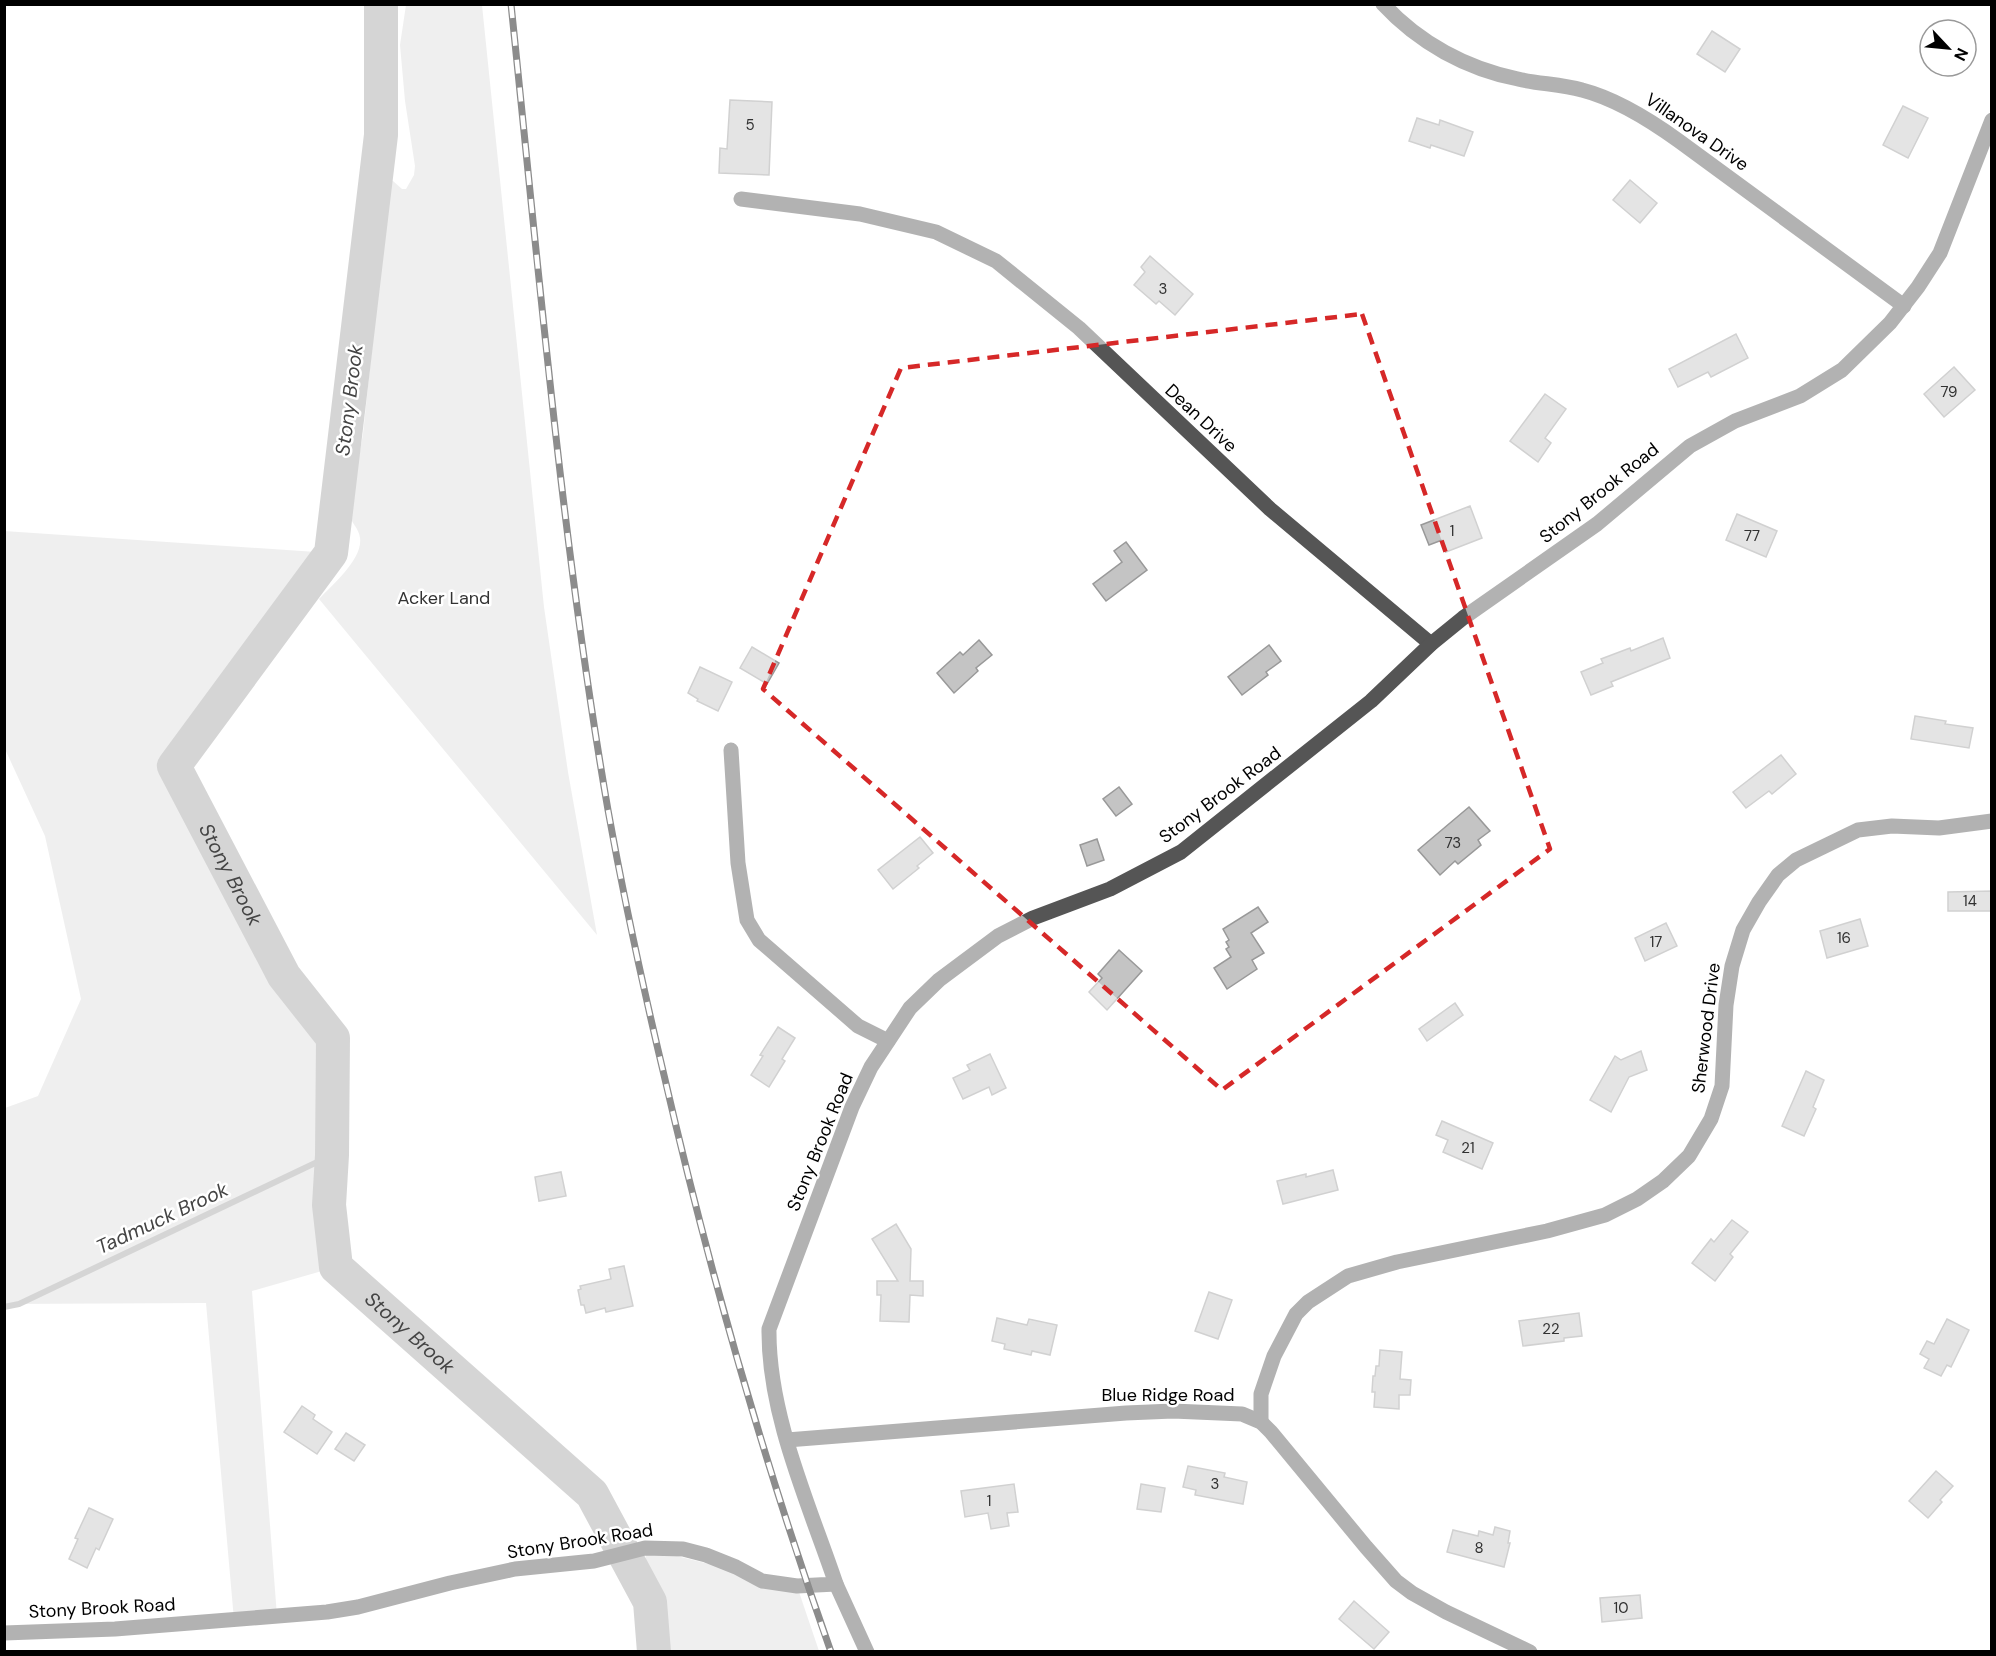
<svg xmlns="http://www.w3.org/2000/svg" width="1996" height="1656" font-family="'DM Sans',sans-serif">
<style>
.green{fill:#dcdcdc}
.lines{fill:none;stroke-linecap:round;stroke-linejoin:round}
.stream{stroke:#a3a3a3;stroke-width:6}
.river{stroke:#a3a3a3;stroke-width:34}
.building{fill:#c4c4c4;stroke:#999;stroke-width:1.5}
.minor{stroke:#555;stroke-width:15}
.rail-casing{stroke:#000;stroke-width:7}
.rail{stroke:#fff;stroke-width:4.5;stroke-dasharray:14;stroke-linecap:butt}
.marked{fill:none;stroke:#d62828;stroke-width:4.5;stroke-dasharray:12 8;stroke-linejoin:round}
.labels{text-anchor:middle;stroke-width:5;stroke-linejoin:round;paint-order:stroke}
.number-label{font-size:15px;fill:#313131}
.street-label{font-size:18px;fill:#000;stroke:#fff}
.park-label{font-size:18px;fill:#333;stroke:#fff}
.water-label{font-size:20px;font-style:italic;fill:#444;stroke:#fff}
</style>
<rect width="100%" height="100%" fill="#fff"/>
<g class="green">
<path d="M406,5h76l62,602 24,165 29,163 -278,-336c13,-14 44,-40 41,-61 -1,-10 -10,-16 -11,-25l14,-79 12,-114 4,-118 8,-20 6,-1 9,8h4l8,-14 1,-9 -10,-65 -5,-56z"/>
<path d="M4,531l327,22 -157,213 110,210 49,62 -1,117 4,112 -84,24 25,325 -43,4 -28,-317 -201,1v-196l33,-12 43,-97 -36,-163 -40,-87z"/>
<path d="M645,1548l152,38 22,65h-165z"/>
</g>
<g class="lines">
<path class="stream" d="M4,1307l15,-3 313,-149"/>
<path class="river" id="s1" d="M381,4v131l-50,418 -157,213 110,210 49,62 -1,117 -3,50 7,62 256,227 58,108 4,50"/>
</g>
<g class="building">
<path d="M1712,31l28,18 -15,23 -28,-18z"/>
<path d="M730,100l42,2 -3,73 -50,-2 1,-25 7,1z"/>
<path d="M1903,106l25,12 -20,40 -25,-13z"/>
<path d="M1417,118l22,7 1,-5 33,12 -9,24 -33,-11 -1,3 -21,-7z"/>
<path d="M1630,180l27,23 -17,20 -27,-23z"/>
<path d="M1150,256l43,38 -18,21 -16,-14 -3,3 -22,-19 11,-13 -4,-5z"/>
<path d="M1736,334l12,24 -37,19 -3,-5 -30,15 -9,-18z"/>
<path d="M1954,367l21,23 -31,27 -20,-23z"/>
<path d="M1545,394l21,15 -21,29 6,5 -13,19 -28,-21z"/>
<path d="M1470,506l12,32 -36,14 -4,-12 -13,5 -8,-20z"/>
<path d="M1737,514l40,17 -11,26 -40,-17z"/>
<path d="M1126,542l21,28 -41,31 -13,-17 29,-22 -8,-11z"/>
<path d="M1663,638l7,20 -59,24 2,4 -22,9 -10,-23 22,-9 -2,-4 29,-11 1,3z"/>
<path d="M979,640l13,15 -16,13 2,3 -24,22 -17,-20 23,-21 3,3z"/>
<path d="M1269,645l12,16 -15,11 2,3 -26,20 -14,-18z"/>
<path d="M752,647l27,16 -12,21 -27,-16z"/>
<path d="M700,667l32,15 -14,29 -21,-10 1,-2 -10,-6z"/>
<path d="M1915,716l31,5 -1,3 28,4 -4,20 -58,-9z"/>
<path d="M1781,755l15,19 -24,20 -3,-3 -23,17 -13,-16z"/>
<path d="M1119,787l13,17 -16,12 -13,-17z"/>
<path d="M1469,807l21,24 -12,9 3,5 -23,19 -3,-3 -15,14 -22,-25z"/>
<path d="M920,837l13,16 -16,13 2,2 -26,21 -15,-19z"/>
<path d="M1097,839l7,21 -17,6 -7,-21z"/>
<path d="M1992,891v20h-44v-19z"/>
<path d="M1258,907l10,15 -17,11 13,20 -12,7 5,9 -30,20 -13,-21 17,-11 -5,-8 3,-2 -3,-5 3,-2 -6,-11z"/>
<path d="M1860,919l8,27 -41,12 -7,-27z"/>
<path d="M1666,923l11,23 -32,15 -10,-23z"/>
<path d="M1119,950l23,21 -35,39 -18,-18 13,-14 -4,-4z"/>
<path d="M1455,1003l8,12 -36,26 -8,-12z"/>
<path d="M778,1027l17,11 -13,21 3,2 -16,26 -18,-12 12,-19 -3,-1z"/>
<path d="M1641,1051l6,19 -18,7 -18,35 -21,-12 25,-44 6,4z"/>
<path d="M990,1054l16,34 -14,7 -3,-8 -26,12 -10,-21 17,-8 -3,-5z"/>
<path d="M1806,1071l18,9 -11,27 3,2 -12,27 -22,-10z"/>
<path d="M1442,1121l51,22 -11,26 -39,-17 5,-12 -12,-5z"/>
<path d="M1333,1170l5,20 -55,14 -6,-23 29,-7v3z"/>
<path d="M561,1172l5,24 -27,5 -4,-24z"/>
<path d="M1732,1220l16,12 -18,22 3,3 -18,24 -23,-18 19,-24 3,3z"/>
<path d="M896,1224l15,25 -1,32h13v15l-13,-1 -1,27 -29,-1 1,-26h-4v-14h21l-26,-42z"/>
<path d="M624,1266l9,40 -27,6 -1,-4 -19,5 -2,-8h-3l-3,-15 3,-1 -1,-3 31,-7 -2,-10z"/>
<path d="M1209,1292l23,8 -14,39 -23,-8z"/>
<path d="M1579,1313l3,23 -18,2v3l-41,5 -4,-25z"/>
<path d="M997,1318l30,7 2,-6 28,6 -7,30 -18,-4 -1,4 -27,-6 1,-5 -13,-3z"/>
<path d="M1947,1319l22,11 -18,37 -4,-2 -6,11 -17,-8 5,-9 -9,-5 7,-13 7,3z"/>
<path d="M1380,1350l22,2 -2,27 11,1 -1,15h-11v14l-25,-2 1,-15h-3l1,-16h2l1,-10h3z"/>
<path d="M302,1406l13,9 -2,4 19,13 -15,22 -33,-22z"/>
<path d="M346,1433l19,12 -11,16 -19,-12z"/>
<path d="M1188,1466l37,7 -1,4 23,5 -4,22 -48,-9 1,-5 -13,-3z"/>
<path d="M1936,1471l17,15 -13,14 2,2 -14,16 -19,-17z"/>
<path d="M1014,1484l4,28 -11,1 2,13 -18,3 -3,-16 -23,4 -4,-26z"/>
<path d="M1141,1484l24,4 -4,24 -24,-3z"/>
<path d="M89,1508l24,11 -14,31 -3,-2 -9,20 -18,-9 9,-20 -3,-1z"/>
<path d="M1495,1527l15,4 -2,12h2l-6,24 -57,-15 6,-22 25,6 1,-5 14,4z"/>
<path d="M1640,1595l2,23 -40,4 -2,-24z"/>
<path d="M1354,1601l35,31 -15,17 -35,-30z"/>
</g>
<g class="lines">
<g class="minor">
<path d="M1383,4c36,39 84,65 135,75 21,5 43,5 64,11 35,9 68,30 97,51l225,165"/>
<path d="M741,199l119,15 76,18 60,29 83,67 191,181 161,135"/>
<path d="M731,750l7,113 9,57 12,20 99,86 30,15"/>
<path d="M1261,1422v-28l13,-38 22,-42 12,-12 40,-26 49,-14 150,-31 58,-16 32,-16 26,-18 26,-25 22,-37 11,-33 4,-81 6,-39 11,-36 16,-28 19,-27 18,-15 62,-30 34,-4 47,2 53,-7"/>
<path d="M787,1440l339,-27 47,-2 69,3 19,8 10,10 95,115 30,34 16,12 34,19 84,40"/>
<path d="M836,1584l31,68"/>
<path d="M4,1633l111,-4 212,-17 31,-5 92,-24 65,-14 79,-8 51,-13 38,1 23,6 30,12 26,14 35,5 39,-2c-27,-80 -68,-169 -67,-255l83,-222 19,-40 39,-59 29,-28 59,-44 35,-18 77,-29 71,-37 190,-151 60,-57 32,-26 134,-94 93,-78 45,-25 65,-25 42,-26 48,-47 28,-36 22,-34 52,-133"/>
</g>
<defs>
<path id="rail" d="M511,4c28,269 51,540 97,806 16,89 35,177 56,265 45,195 100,388 167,577"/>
</defs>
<use href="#rail" class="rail-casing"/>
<use href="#rail" class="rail"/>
</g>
<path d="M0 0H1996V1656H0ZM1362,314l188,535 -328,241 -459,-401 138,-321z" fill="#fff" fill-opacity=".55" fill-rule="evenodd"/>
<path class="marked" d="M1362,314l188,535 -328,241 -459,-401 138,-321z"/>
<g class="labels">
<g class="number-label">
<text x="750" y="130">5</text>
<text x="1163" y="294">3</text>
<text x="1949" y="397">79</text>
<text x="1452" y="536">1</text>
<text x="1752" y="541">77</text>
<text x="1453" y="848">73</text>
<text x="1970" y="906">14</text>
<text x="1844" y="943">16</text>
<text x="1656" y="947">17</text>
<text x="1468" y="1153">21</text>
<text x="1551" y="1334">22</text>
<text x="1215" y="1489">3</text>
<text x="989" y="1506">1</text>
<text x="1479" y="1553">8</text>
<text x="1621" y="1613">10</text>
</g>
<g class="street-label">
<text transform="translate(1697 132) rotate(35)" y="6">Villanova Drive</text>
<text transform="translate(1201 418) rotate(43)" y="6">Dean Drive</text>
<text transform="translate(1599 493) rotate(-39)" y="6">Stony Brook Road</text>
<text transform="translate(1220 795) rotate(-37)" y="6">Stony Brook Road</text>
<text transform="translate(1706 1028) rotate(-83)" y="6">Sherwood Drive</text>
<text transform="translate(820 1142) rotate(-68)" y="6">Stony Brook Road</text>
<text x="1168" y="1401">Blue Ridge Road</text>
<text transform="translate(580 1541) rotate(-9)" y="6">Stony Brook Road</text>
<text transform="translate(102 1608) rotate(-3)" y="6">Stony Brook Road</text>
</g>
<g class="park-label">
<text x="444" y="604">Acker Land</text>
</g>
<g class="water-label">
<text transform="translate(349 400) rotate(-83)" y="7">Stony Brook</text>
<text dy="7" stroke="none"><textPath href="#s1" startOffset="939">Stony Brook</textPath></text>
<text transform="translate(162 1218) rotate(-25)" y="7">Tadmuck Brook</text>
<text dy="7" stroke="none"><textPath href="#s1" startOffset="1461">Stony Brook</textPath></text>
</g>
</g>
<rect width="1996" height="1656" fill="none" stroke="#000000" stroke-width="12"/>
<g transform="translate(1948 48) rotate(116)"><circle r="28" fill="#ffffff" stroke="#999999" stroke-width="1.5"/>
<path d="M0-4.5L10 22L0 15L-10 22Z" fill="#000000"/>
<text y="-9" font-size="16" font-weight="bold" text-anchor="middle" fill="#000000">N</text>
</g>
</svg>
